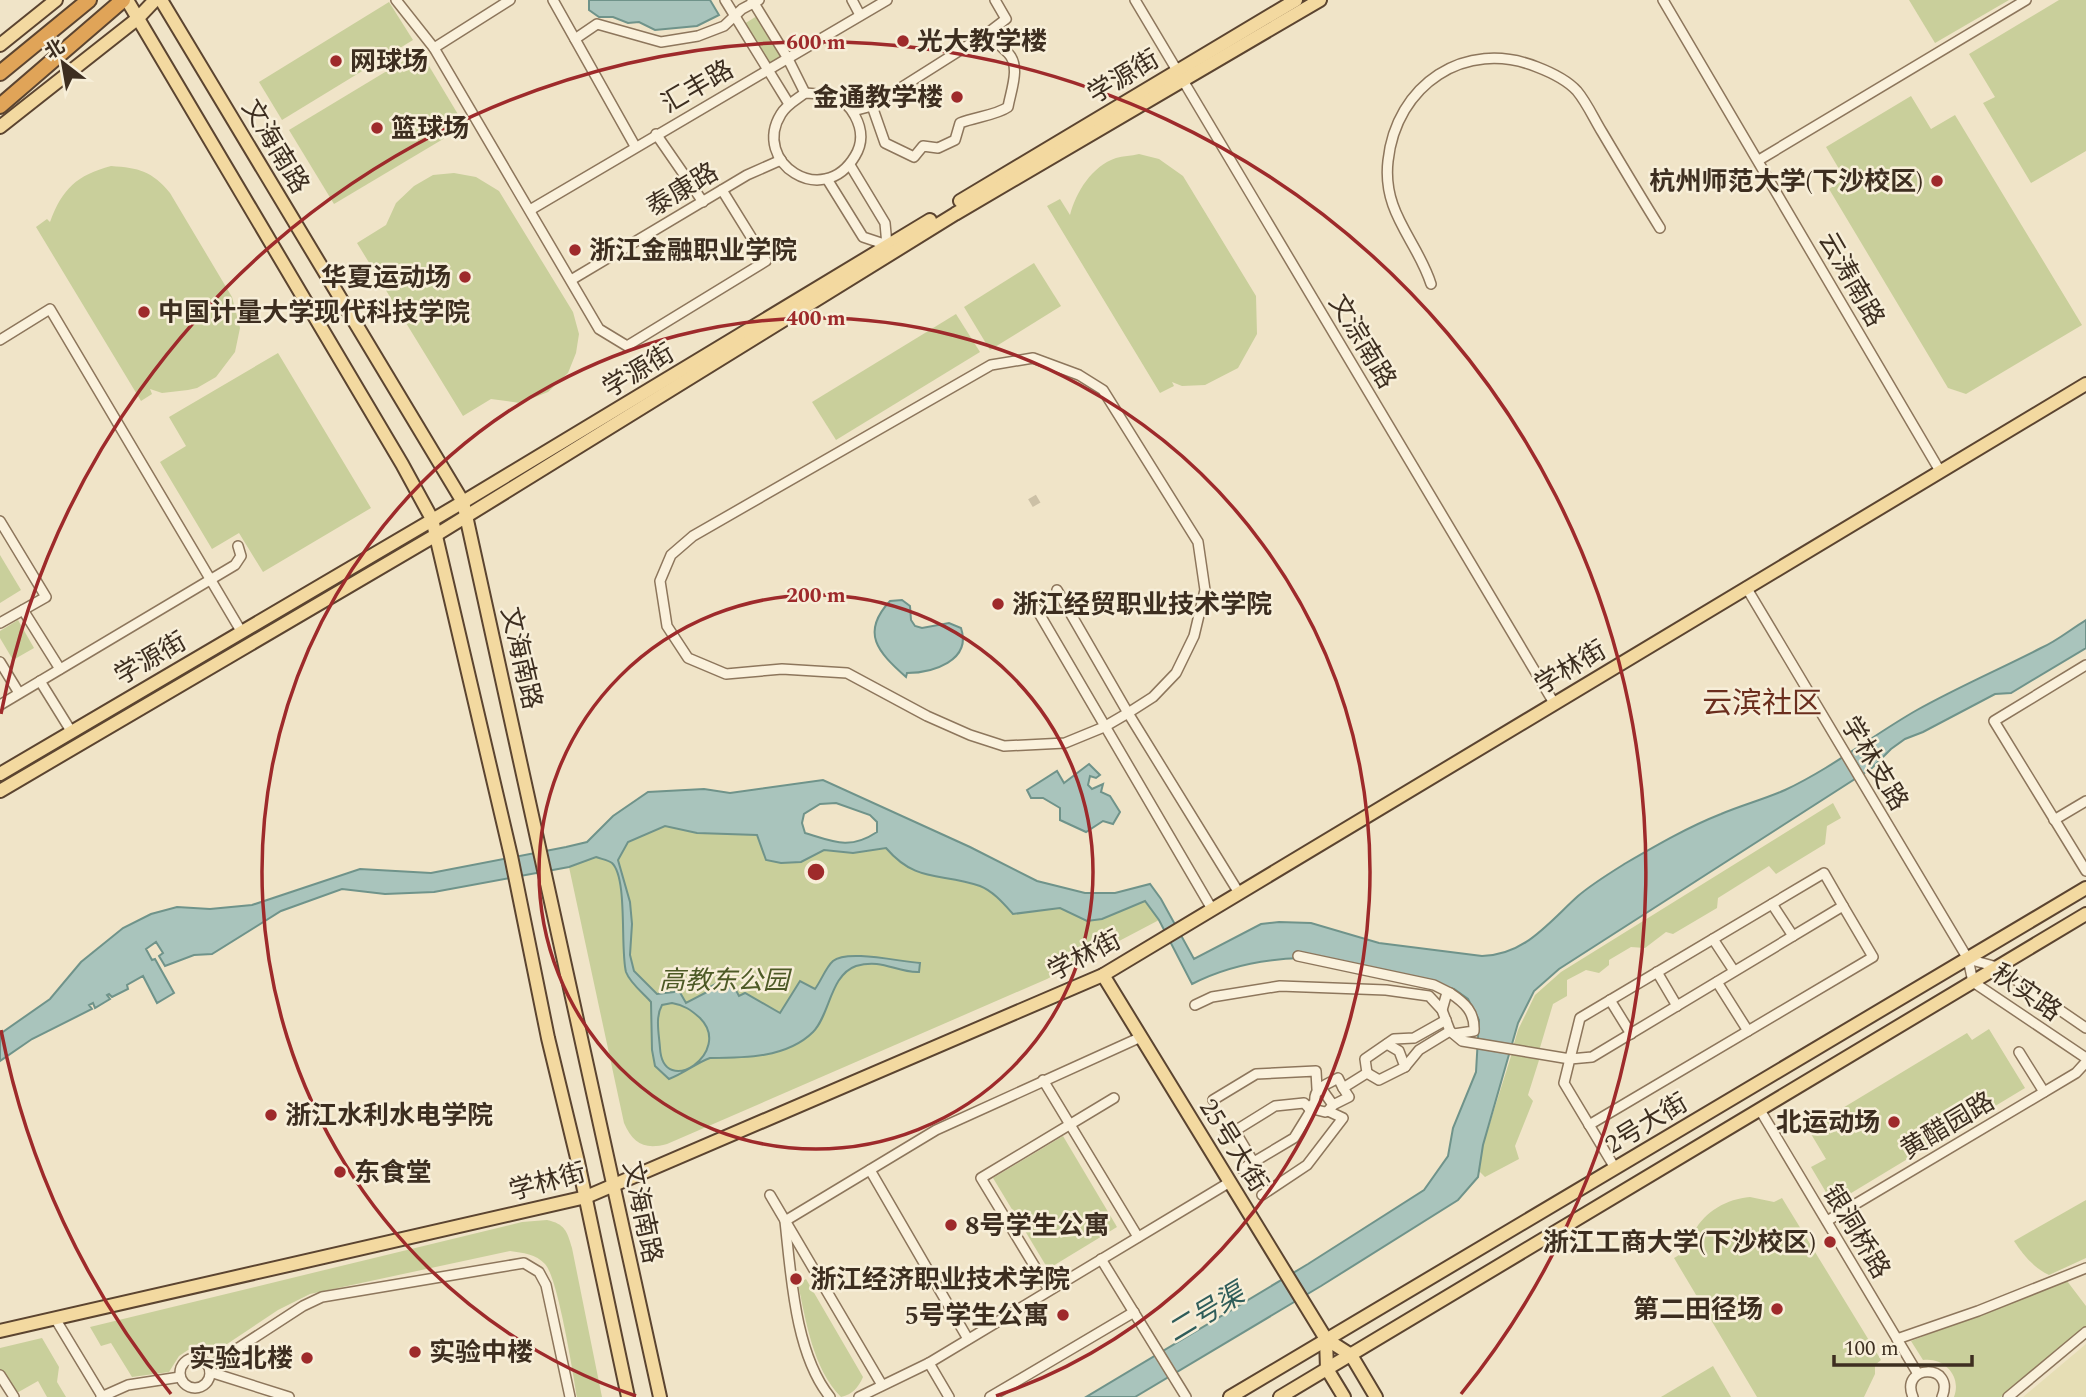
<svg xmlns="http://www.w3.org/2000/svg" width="2086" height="1397" font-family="Spectral,'Noto Sans SC',serif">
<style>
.farmland{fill:#e6deb5}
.green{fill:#c9cf9b}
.water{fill:#a9c4bc;stroke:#6f938a;stroke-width:2;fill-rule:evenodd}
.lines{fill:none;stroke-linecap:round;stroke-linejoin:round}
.minor-tunnel{stroke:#ccc0a6;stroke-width:9;stroke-dasharray:9 4.5;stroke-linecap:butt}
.minor-casing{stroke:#8d765c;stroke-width:12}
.major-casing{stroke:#5b4430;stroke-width:16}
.highway-casing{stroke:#5b4430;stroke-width:18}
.minor{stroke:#faf1dc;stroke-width:9}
.major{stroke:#f3d9a0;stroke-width:12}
.highway{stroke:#e0a458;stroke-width:14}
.ring{fill:none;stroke:#9e2a2b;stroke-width:3.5}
.poi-dot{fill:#9e2a2b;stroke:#f7eed8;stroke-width:2.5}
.labels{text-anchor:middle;stroke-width:5;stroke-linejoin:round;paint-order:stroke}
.poi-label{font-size:26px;font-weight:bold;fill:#3d2e20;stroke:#f7eed8;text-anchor:start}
.street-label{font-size:26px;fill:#3d2e20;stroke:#f7eed8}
.park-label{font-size:26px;font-style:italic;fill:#4d5a26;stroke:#f7eed8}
.water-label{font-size:28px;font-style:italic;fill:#2f5d5a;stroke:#f7eed8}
.quarter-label{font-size:30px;fill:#6b2e1e;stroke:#f7eed8}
.centre{fill:#9e2a2b;stroke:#f7eed8;stroke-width:3.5}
.ring-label{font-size:21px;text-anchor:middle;font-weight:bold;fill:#9e2a2b;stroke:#f7eed8;stroke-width:5;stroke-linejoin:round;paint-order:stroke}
</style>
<rect width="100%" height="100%" fill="#f0e4c8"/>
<path class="farmland" d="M2086,1344v53h-63z"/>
<g class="green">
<path d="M1909,0h100l-74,43z"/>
<path d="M2059,0h27v151l-55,32 -48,-80 12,-6 -26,-43z"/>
<path d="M389,2l24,38 -131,80 -23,-38z"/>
<path d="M757,16l24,40 -13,8 -24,-40z"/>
<path d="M420,51l45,75 -131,78 -45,-74z"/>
<path d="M1911,96l20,33 24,-14 127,210 -116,69 -18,-6 -119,-199 16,-10 -19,-32z"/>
<path d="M1139,154l20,5 24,17 73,120 1,38 -19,34 -33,17 -23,1 -10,-4 2,4 -14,7 -113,-187 13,-7 10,16c6,-23 22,-49 46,-57 7,-2 15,-2 23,-4z"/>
<path d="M111,166c28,2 41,5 59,27l62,104 8,31 -5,24 -19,25 -19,11 -9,2 -26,3 -12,-4 2,5 -11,7 -105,-174 11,-8 3,3c12,-33 27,-47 61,-56z"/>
<path d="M454,173l22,4 23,14 74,121 6,22 -3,19 -8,20 -20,19 -28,11 -29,-4 -28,17 -106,-173 29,-18 10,-22 18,-17 19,-11z"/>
<path d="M1034,263l27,43 -71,44 -26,-43z"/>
<path d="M956,314l24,38 -144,88 -24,-38z"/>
<path d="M278,353l93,155 -108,64 -24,-39 -27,16 -52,-87 26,-16 -17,-29z"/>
<path d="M0,555l21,35 -21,13z"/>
<path d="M18,620l16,28 -21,12 -13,-22v-7z"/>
<path d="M1833,803l8,15 -14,8 -2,18 -49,30 -7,-8 -51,32 -1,10 -44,26 -7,-2 -21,16 -14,-1 -22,13v5l-10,8 -13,-3 -19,10v16l-14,8 -14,47 -26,-4 5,-17 17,-35 26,-23z"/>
<path d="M665,826l32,7 60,1 9,26 47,-4 11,-6 29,3 33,-5c31,36 55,24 94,38 13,5 24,18 33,28l47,-6 28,13 14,-2 43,-18 14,19 -112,59 -380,165c-22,6 -34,0 -43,-21l-55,-256z"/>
<path d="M1989,1029l36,59 -192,116 -22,-37 15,-8 -18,-30 159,-96 5,7z"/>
<path d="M1512,1053l28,4 -12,38 5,6 -18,45 4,13 -34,18 -6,-6 4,-26z"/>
<path d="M1063,1136l54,91 -69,42 -55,-91z"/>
<path d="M1750,1197l24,5 8,-4 99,162 -6,5v9l-11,23h-107l-83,-139c13,-7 14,-13 20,-26 11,-21 33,-33 56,-35z"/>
<path d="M2086,1200v58l-37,17c-15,-7 -26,-20 -35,-34z"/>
<path d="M547,1220c18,4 20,11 25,28l30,149h-25c-4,-24 -19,-119 -32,-133 -9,-10 -22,-11 -35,-13l-200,43 -32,16 -66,44 -24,-4 -9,6 -10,16 -37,5 -21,-34 -10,3 -11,-19 432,-105z"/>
<path d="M806,1279l57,98c-5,11 -10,17 -22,20 -28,-28 -35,-76 -43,-113z"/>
<path d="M2067,1281l19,25v21l-85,70h-47c8,-21 -10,-40 -31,-37l-12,-19z"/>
<path d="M42,1338l17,29 -2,15 9,15h-19l-9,-16 -23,13 -15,-23v-23z"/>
<path d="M1713,1366l18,31h-70z"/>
</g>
<g class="water">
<path d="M589,0h121l9,15 -22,11 -42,4 -16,-8 -11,1 -15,-6h-14l-10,-7z"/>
<path d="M902,600l8,6 1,14 4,6 7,2 27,-5 12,5c11,33 -29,45 -54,45l-1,4c-28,-25 -46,-44 -16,-76z"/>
<path d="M2086,620v28l-75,45 -16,1 -72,38 -18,7 -14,10 -19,19 -313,201 -25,22 -16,32 -35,122 -5,32 -20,23 -137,86 -186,111h-49l222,-133 116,-74 24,-34 5,-28 23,-56 3,-52 -11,-21 -14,-10 -152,-31c-37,1 -77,9 -110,26l-33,-64 -14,-19 -43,18 -15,2 -27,-13 -47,6c-9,-10 -20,-23 -33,-28 -39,-14 -63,-2 -94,-38l-33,5 -29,-3 -23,12 -20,1 -15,-3 -9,-25 -60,-2 -32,-7 -37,16 -10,18 12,42 2,22 -2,31 4,16 23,23 17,-2 4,-3 8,14 23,-12 -1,-3 21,-11 10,19 6,-3 35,20 20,-32 15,8c6,-8 11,-22 18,-28 14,-12 68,1 87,2l-1,9c-23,1 -36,-14 -63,-6 -26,9 -26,49 -43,66 -26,26 -69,26 -103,26 -14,5 -25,15 -41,21l-14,-13 -3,-16 -1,-48c-8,-9 -21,-19 -25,-30 -6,-23 2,-94 -14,-109 -4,-3 -11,-4 -16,-6l-27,10 -135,25 -49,2 -43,-5 -61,22 -69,43 -18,1 -29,11 -6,-10 4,-3 -7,-11 -10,7 6,11 3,-1 19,34 -17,10 -14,-27 -16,9 1,4 -16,8 -3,-3 -2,1 3,4 -15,9 -2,-5 -4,2 3,4 -60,30 -32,22v-27l50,-35 31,-37 42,-34 28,-14 26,-7 33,2 42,-4 108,-36 71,4 135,-26 21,-5 26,-26 35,-24 56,-3 26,4 93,-13 147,67 67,34 48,12h30l35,-9 11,15 33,60 67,-35 18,-2 32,1 68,20 103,13c43,-1 66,-33 96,-60 14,-12 32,-23 48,-33 31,-18 62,-36 95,-49 21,-9 44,-15 64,-24 47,-22 88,-55 132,-80 41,-23 83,-41 124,-62 16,-7 30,-19 45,-28zM836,803l34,12 7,7v10c-27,18 -43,10 -72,1l-3,-10 2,-9 16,-10zM672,1003c12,2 19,7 28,15 34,34 -37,82 -40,30 -1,-14 -5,-31 2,-43z"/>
<path d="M1089,764l11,11 -4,3 -6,-2 -2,9 4,4 11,-5 -2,8 9,4 10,16 -7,12 -10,-3 -17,11 -26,-12v-12l-17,-10h-12l-4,-8 30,-19 7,12z"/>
</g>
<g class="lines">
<path class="minor-tunnel" d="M1032,497l6,10"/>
<defs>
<g id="minor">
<path d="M396,0l38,48 165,281 28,17 139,-85 -44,-71"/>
<path d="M553,0l82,146"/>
<path d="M725,0l64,104"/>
<path d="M752,0l35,57 18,36"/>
<path d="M852,0l8,15"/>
<path d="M1135,0l419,703"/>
<path d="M1663,0l277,471"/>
<path d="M575,39l22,-15 64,18 37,-6 26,-10 18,-17 17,-9"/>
<path d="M434,48l76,-48"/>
<path d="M805,93c20,1 40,3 50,23 7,13 8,27 0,40 -32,54 -104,6 -74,-42 6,-10 15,-14 24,-21z"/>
<path d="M872,106l13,37 29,14 9,-11 15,2 17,-8 5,-17c15,-6 37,-8 48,-16 3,-17 13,-41 0,-54 -8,-7 -13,-12 -19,-21"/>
<path d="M853,111l19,-5 117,-74 17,-13 -11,-19"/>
<path d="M656,134l47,68"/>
<path d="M1759,160l267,-160"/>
<path d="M827,179l36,58 24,8 -2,-22 -35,-58"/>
<path d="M530,210l357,-210"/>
<path d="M571,280l176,-105 34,-15"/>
<path d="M1431,284c-14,-44 -49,-71 -43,-123 8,-76 77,-123 149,-94 13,5 30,13 40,24 10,12 17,28 25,41 19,32 38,64 58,96"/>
<path d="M0,340l50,-31 191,322"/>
<path d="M1033,358l46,17 24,15 95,152 7,48 -11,46 -18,37 -23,24 -25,16 -24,14 -39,16 -61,3 -34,-11 -43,-19 -80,-43 -65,-4 -56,5 -38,-16 -21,-32 -7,-45 11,-26 22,-19 298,-171z"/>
<path d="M0,521l46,76 -46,26"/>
<path d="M1746,587l222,372 5,23 113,76"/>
<path d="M1057,590l71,123 111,180"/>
<path d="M1033,603l179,306"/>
<path d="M23,610l37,59"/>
<path d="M0,662l19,31"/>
<path d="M2086,665l-92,56 92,150"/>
<path d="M40,681l31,50"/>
<path d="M0,705l235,-140 6,-9 -3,-10"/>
<path d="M2054,820l32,-19"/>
<path d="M1772,904l21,32"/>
<path d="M1713,939l21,32"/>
<path d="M1298,956l136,29 16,8"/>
<path d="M1968,959l29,8 89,61"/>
<path d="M1657,972l20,34"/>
<path d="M1717,982l31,49"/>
<path d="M1610,1000l21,34"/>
<path d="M1195,1005l17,-8 68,-11 106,4 43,6 13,14 8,21 12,10 108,18 22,-2 251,-151 -19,-33 -244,145 -16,65 51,85"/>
<path d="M1442,1010l4,-14 4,-3c15,10 25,19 24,38l-20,3"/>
<path d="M2019,1052l25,40"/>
<path d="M1405,1067l14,-17 31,-19"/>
<path d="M1367,1073l12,7 26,-13 -6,-16 -12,-7"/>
<path d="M1043,1080l95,157"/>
<path d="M1321,1088l12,17 16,-8 -6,-9"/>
<path d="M1213,1100l43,-26 60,-3 1,18"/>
<path d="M1760,1110l158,264"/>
<path d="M1589,1125l284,-168 -30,-51"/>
<path d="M1235,1131l19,32"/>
<path d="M1225,1137l50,-31 29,-3 5,5 6,-6c-2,-15 12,-17 23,-24l5,10 24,-15 -2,-14 29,-20 20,-1 32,-18"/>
<path d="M1242,1169l52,-31 16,-26 -1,-4 16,4 3,-1"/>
<path d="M870,1170l98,169"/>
<path d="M770,1195l112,190"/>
<path d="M1262,1195l45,-30 36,-47 -15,-7 5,-6"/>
<path d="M1827,1221l249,-148 10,-11"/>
<path d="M1101,1259l85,138"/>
<path d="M1049,1290l-68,-112 133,-80"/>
<path d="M56,1320l46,76"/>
<path d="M1897,1339l81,-28 108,-43"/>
<circle cx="195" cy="1373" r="15"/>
<path d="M929,1363l20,34"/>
<path d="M209,1367l94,-61 19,-9 202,-34 15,9 7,13 24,112"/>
<path d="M210,1372l79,25"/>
<path d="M0,1375l14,22"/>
<path d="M101,1397l27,-12 52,-8"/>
<path d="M830,1397c-35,-43 -39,-122 -45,-176l151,-91 205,-93"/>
<path d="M859,1397l70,-34 301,-181"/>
<path d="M990,1397l144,-85"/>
<path d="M1913,1397c-14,-33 43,-34 29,0"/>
<path d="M2008,1397l78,-65"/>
</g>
<g id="major">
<path d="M127,0l275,464 30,55 79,337 37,182 30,124 50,235"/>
<path d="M161,0l302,502 197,895"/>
<path d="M0,45l56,-45"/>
<path d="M0,127l137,-108 18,-19"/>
<path d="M960,201l336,-201"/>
<path d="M0,774l463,-272 467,-282"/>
<path d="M0,791l436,-256 519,-321 365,-214"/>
<path d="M1103,975l223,364 25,16 25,42"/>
<path d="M0,1331l586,-134 517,-222 983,-591"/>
<path d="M1326,1339l1,30 17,28"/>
<path d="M1230,1397l856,-509"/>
<path d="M1280,1397l806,-483"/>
</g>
<g id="highway">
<path d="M0,73l89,-73"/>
<path d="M0,106l123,-106"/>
</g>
</defs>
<use href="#minor" class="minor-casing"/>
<use href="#major" class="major-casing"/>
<use href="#highway" class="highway-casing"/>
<use href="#minor" class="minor"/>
<use href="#major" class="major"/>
<use href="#highway" class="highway"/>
</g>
<g class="ring">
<circle cx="816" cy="872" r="277"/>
<path d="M636 1396A554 554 0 1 1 996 1396"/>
<path d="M171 1394A830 830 0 0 1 1 1030M1 714A830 830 0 1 1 1461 1394"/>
</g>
<g class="poi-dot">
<circle cx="903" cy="41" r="7"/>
<circle cx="336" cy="61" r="7"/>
<circle cx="957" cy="97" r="7"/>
<circle cx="377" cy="128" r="7"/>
<circle cx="1937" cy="181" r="7"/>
<circle cx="575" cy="250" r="7"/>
<circle cx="465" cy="277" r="7"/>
<circle cx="144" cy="312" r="7"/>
<circle cx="998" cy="604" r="7"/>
<circle cx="271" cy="1115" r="7"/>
<circle cx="1894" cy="1122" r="7"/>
<circle cx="340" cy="1172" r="7"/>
<circle cx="951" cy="1225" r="7"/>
<circle cx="1830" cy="1242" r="7"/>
<circle cx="796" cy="1279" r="7"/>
<circle cx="1777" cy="1309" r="7"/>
<circle cx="1063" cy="1315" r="7"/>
<circle cx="415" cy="1352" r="7"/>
<circle cx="307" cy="1358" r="7"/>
</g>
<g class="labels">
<g class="poi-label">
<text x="917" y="50">光大教学楼</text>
<text x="350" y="70">网球场</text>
<text x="943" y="106" text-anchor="end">金通教学楼</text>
<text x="391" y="137">篮球场</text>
<text x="1923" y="190" text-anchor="end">杭州师范大学(下沙校区)</text>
<text x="589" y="259">浙江金融职业学院</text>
<text x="451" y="286" text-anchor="end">华夏运动场</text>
<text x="158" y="321">中国计量大学现代科技学院</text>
<text x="1012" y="613">浙江经贸职业技术学院</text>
<text x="285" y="1124">浙江水利水电学院</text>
<text x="1880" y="1131" text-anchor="end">北运动场</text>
<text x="354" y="1181">东食堂</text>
<text x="965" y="1234">8号学生公寓</text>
<text x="1816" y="1251" text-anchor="end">浙江工商大学(下沙校区)</text>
<text x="810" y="1288">浙江经济职业技术学院</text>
<text x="1763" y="1318" text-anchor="end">第二田径场</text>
<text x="1049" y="1324" text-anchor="end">5号学生公寓</text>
<text x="429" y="1361">实验中楼</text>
<text x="293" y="1367" text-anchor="end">实验北楼</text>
</g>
<g class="street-label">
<text transform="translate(1123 76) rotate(-31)" y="9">学源街</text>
<text transform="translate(697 86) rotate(-30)" y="9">汇丰路</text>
<text transform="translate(276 146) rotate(59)" y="9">文海南路</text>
<text transform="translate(682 189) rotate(-31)" y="9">泰康路</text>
<text transform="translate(1852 279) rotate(60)" y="9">云涛南路</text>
<text transform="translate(1363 341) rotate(59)" y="9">文淙南路</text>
<text transform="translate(638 370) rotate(-31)" y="9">学源街</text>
<text transform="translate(150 658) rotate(-30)" y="9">学源街</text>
<text transform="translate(522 658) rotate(77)" y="9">文海南路</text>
<text transform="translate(1570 667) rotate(-31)" y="9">学林街</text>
<text transform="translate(1875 763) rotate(59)" y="9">学林支路</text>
<text transform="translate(1084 955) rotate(-27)" y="9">学林街</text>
<text transform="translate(2027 992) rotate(35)" y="9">秋实路</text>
<text transform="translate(1646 1123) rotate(-31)" y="9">2号大街</text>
<text transform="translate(1947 1125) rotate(-31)" y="9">黄醋园路</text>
<text transform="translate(1234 1145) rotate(58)" y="9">25号大街</text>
<text transform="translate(547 1181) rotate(-15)" y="9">学林街</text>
<text transform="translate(643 1212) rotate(78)" y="9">文海南路</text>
<text transform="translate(1857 1231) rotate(59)" y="9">银洞桥路</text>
</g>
<g class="park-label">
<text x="724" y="989">高教东公园</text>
</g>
<g class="water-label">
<text transform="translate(1205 1312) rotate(-31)" y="10">二号渠</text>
</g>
<g class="quarter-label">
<text x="1762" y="713">云滨社区</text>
</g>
</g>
<circle cx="816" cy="872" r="10" class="centre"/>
<g class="ring-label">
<text x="816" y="49">600 m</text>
<text x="816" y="325">400 m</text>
<text x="816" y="602">200 m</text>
</g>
<g transform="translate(63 63) rotate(329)" stroke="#f7eed8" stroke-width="5" paint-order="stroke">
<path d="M0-5L12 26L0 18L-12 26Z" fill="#3d2e20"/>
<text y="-10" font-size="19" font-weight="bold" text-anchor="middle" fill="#3d2e20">北</text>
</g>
<path d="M1834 1355v10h138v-10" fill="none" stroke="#3d2e20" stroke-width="3.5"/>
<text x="1844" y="1355" font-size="21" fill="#3d2e20" stroke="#f7eed8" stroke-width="5" paint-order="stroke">100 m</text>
</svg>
